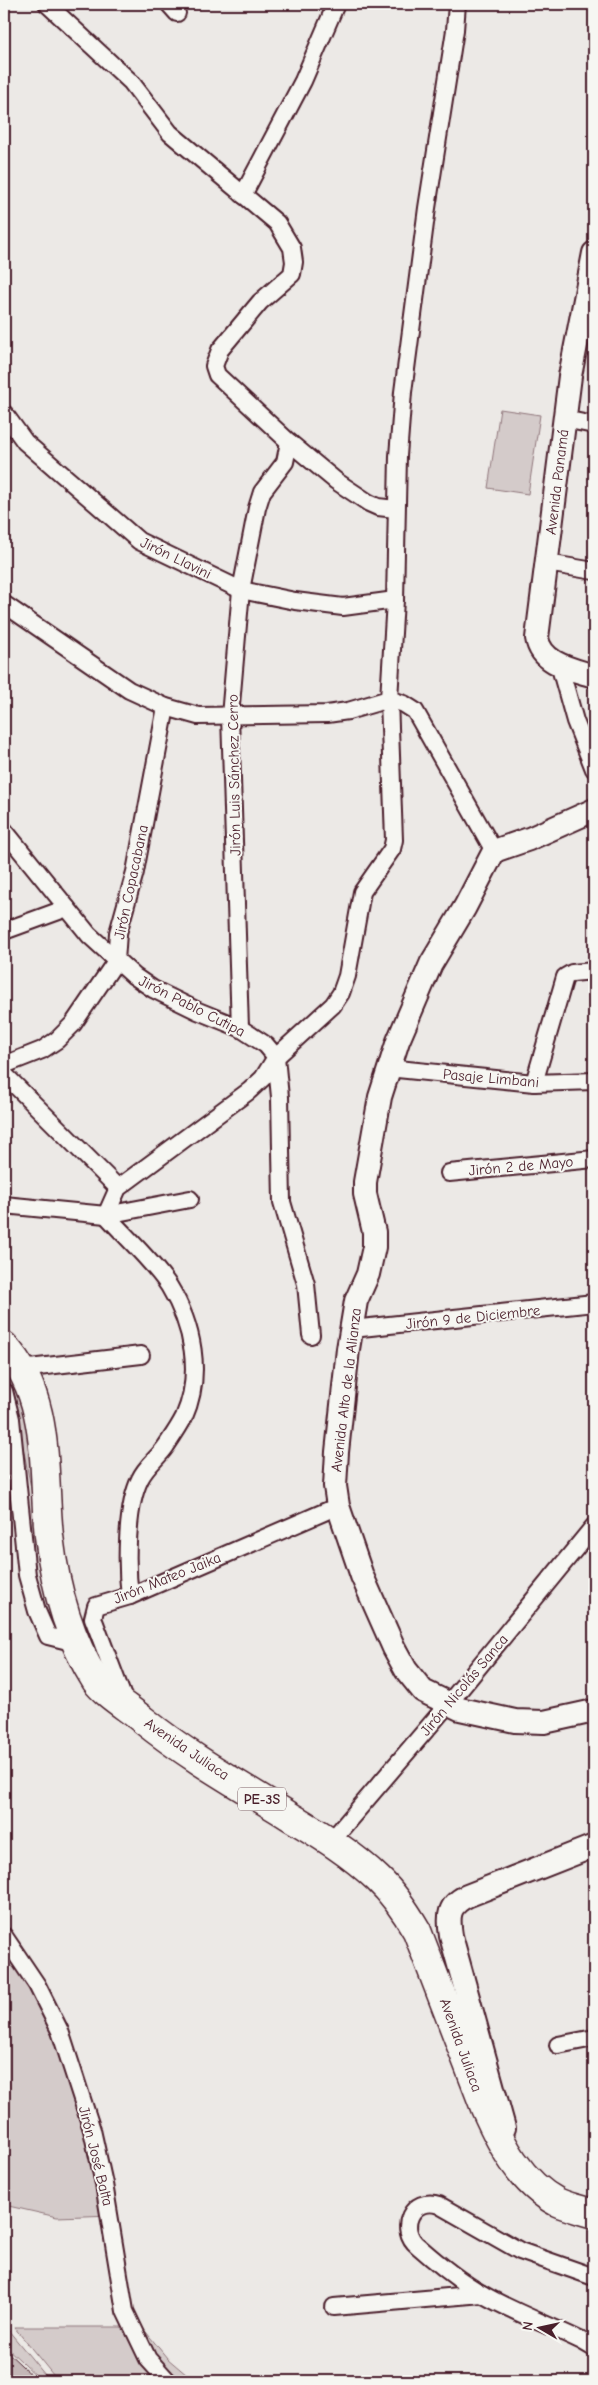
<svg xmlns="http://www.w3.org/2000/svg" width="598" height="2385" font-family="'Comic Neue',sans-serif">
<style>
.green{fill:#d4cbca;stroke:#8f757a}
.building{fill:#c4b7b7;stroke:#4a1f2b}
.lines{fill:none;stroke-linecap:round;stroke-linejoin:round}
.street-casing{stroke:#4a1f2b;stroke-width:20}
.secondary-casing{stroke:#4a1f2b;stroke-width:26}
.highway-casing{stroke:#4a1f2b;stroke-width:31}
.street{stroke:#f6f6f2;stroke-width:16}
.secondary{stroke:#f6f6f2;stroke-width:22}
.highway{stroke:#f6f6f2;stroke-width:28}
.labels{text-anchor:middle;stroke-width:4;stroke-linejoin:round;paint-order:stroke}
.shield{fill:#f6f6f2;stroke:#7e6067;stroke-width:1}
.shield-label{font-size:14px;font-weight:bold;fill:#4a1f2b}
.street-label{font-size:15px;fill:#4a1f2b;stroke:#f6f6f2}
</style>
<rect width="100%" height="100%" fill="#ece9e6"/>
<filter id="ink" filterUnits="userSpaceOnUse"><feTurbulence type="fractalNoise" baseFrequency=".02" numOctaves="2"/><feDisplacementMap in="SourceGraphic" scale="10" xChannelSelector="R" yChannelSelector="G"/><feConvolveMatrix kernelMatrix="1 2 1 2 8 2 1 2 1" color-interpolation-filters="sRGB"/></filter>
<g filter="url(#ink)">
<g class="green">
<path d="M500,409l40,6 -12,79 -40,-6z"/>
<path d="M4,1368l25,25 10,137 -25,-130z"/>
<path d="M4,1929l36,52 72,234 -55,2 -53,-12z"/>
<path d="M4,2325l46,56h-8l-38,-36z"/>
<path d="M14,2327h128l25,31 27,23h-136z"/>
</g>
<path class="building" d="M4,2349l34,32h-34z"/>
<g class="lines">
<defs>
<g id="street">
<path d="M47,4l84,78 39,51 107,90 15,25 2,14 -2,12 -32,28 -40,48 -6,16 3,9 72,67 47,39 33,22 9,4 18,2"/>
<path d="M169,4l8,9"/>
<path d="M243,195l60,-114 33,-77"/>
<path d="M4,413l21,29 114,99 102,49 54,11 48,6 52,-7"/>
<path d="M564,419l30,6"/>
<path d="M547,563l47,8"/>
<path d="M4,604l125,86 37,17 32,9 129,-2 21,-3 41,-12"/>
<path d="M559,664l16,57 19,48"/>
<path d="M389,699l15,5 11,7 79,140"/>
<path d="M4,830l85,105 45,41 19,13 45,22 42,17 26,17 10,12 4,40 2,105 24,82 5,51"/>
<path d="M4,931l63,-23"/>
<path d="M240,1028l-10,-312 11,-126 16,-82 5,-16 23,-30 4,-20"/>
<path d="M4,1065l38,-15 15,-10 16,-16 43,-63 2,-28 17,-61 31,-165"/>
<path d="M388,1068l146,15 60,-2"/>
<path d="M4,1074l114,114"/>
<path d="M534,1083l31,-106 7,-4 22,-2"/>
<path d="M449,1173l145,-14"/>
<path d="M4,1205l102,10 84,-16"/>
<path d="M352,1329l242,-26"/>
<path d="M21,1369l120,-14"/>
<path d="M4,1391l7,28 16,156 10,36 11,25 28,7"/>
<path d="M130,1596c-4,-31 -4,-89 10,-117 6,-13 18,-21 26,-33 6,-9 13,-19 18,-29 19,-43 9,-92 -15,-131 -14,-22 -45,-51 -63,-71l12,-27 131,-97 14,-13 13,-21 57,-52 8,-12 6,-17 15,-84 30,-43 2,-9 -5,-141 6,-99 3,-144 5,-64 24,-184 28,-178 2,-26"/>
<path d="M126,1705l-33,-87 3,-12 34,-10 208,-90"/>
<path d="M331,1841l118,-138 145,-177"/>
<path d="M4,1936l33,49 23,46 32,99 12,54 21,127 23,48 20,22"/>
<path d="M558,2045l36,-7"/>
<path d="M594,2277l-74,-26 -81,-46c-27,-9 -42,24 -21,41 18,16 43,36 64,48 31,18 67,31 100,47l12,7"/>
<path d="M334,2307l148,-13"/>
</g>
<g id="secondary">
<path d="M594,253l-24,123 -33,262c4,26 35,31 57,38"/>
<path d="M594,810l-65,29 -35,12 -29,56 -34,57 -33,77 -18,56 -15,85v12l9,38v15l-6,27 -12,27 -8,48 -11,103 -2,34 3,20 24,70 32,72 12,22 17,21 37,18 55,12 29,1 50,-11"/>
<path d="M504,2128l-53,-192c-3,-20 -3,-31 16,-40l127,-50"/>
</g>
<path id="highway" d="M4,1346c48,51 38,126 45,190 6,51 19,101 47,145 9,13 34,28 47,39 46,37 98,66 148,97 30,18 61,37 87,62 16,15 28,33 39,52l68,177c16,36 35,74 72,94 11,5 25,8 37,12"/>
</defs>
<use href="#street" class="street-casing"/>
<use href="#secondary" class="secondary-casing"/>
<use href="#highway" class="highway-casing"/>
<use href="#street" class="street"/>
<use href="#secondary" class="secondary"/>
<use href="#highway" class="highway"/>
</g>
</g>
<g class="labels">
<rect class="shield" x="238" y="1787.5" width="48" height="23" rx="4"/>
<g class="shield-label">
<text x="262" y="1804">PE-3S</text>
</g>
<g class="street-label">
<text transform="translate(557 482) rotate(-83)" y="5">Avenida Panamá</text>
<text transform="translate(176 558) rotate(26)" y="5">Jirón Llavini</text>
<text transform="translate(234 775) rotate(-91)" y="5">Jirón Luis Sánchez Cerro</text>
<text transform="translate(131 882) rotate(-78)" y="5">Jirón Copacabana</text>
<text transform="translate(192 1006) rotate(27)" y="5">Jirón Pablo Cutipa</text>
<text transform="translate(491 1078) rotate(5)" y="5">Pasaje Limbani</text>
<text transform="translate(521 1166) rotate(-5)" y="5">Jirón 2 de Mayo</text>
<text transform="translate(473 1317) rotate(-6)" y="5">Jirón 9 de Diciembre</text>
<text transform="translate(346 1390) rotate(-83)" y="5">Avenida Alto de la Alianza</text>
<text transform="translate(167 1578) rotate(-22)" y="5">Jirón Mateo Jaika</text>
<text transform="translate(464 1685) rotate(-50)" y="5">Jirón Nicolás Sanca</text>
<text transform="translate(187 1749) rotate(34)" y="5">Avenida Juliaca</text>
<text transform="translate(461 2045) rotate(70)" y="5">Avenida Juliaca</text>
<text transform="translate(96 2156) rotate(76)" y="5">Jirón José Balta</text>
</g>
</g>
<rect width="598" height="2385" fill="none" stroke="#f6f6f2" stroke-width="20"/>
<rect x="10" y="10" width="578" height="2365" fill="none" stroke="#4a1f2b" stroke-width="2" filter="url(#ink)"/>
<g transform="translate(540 2328) rotate(279)" stroke="#f6f6f2" stroke-width="4" paint-order="stroke">
<path d="M0-4L9 19L0 12L-9 19Z" fill="#4a1f2b"/>
<text y="-8" font-size="14" font-weight="bold" text-anchor="middle" fill="#4a1f2b">N</text>
</g>
</svg>
